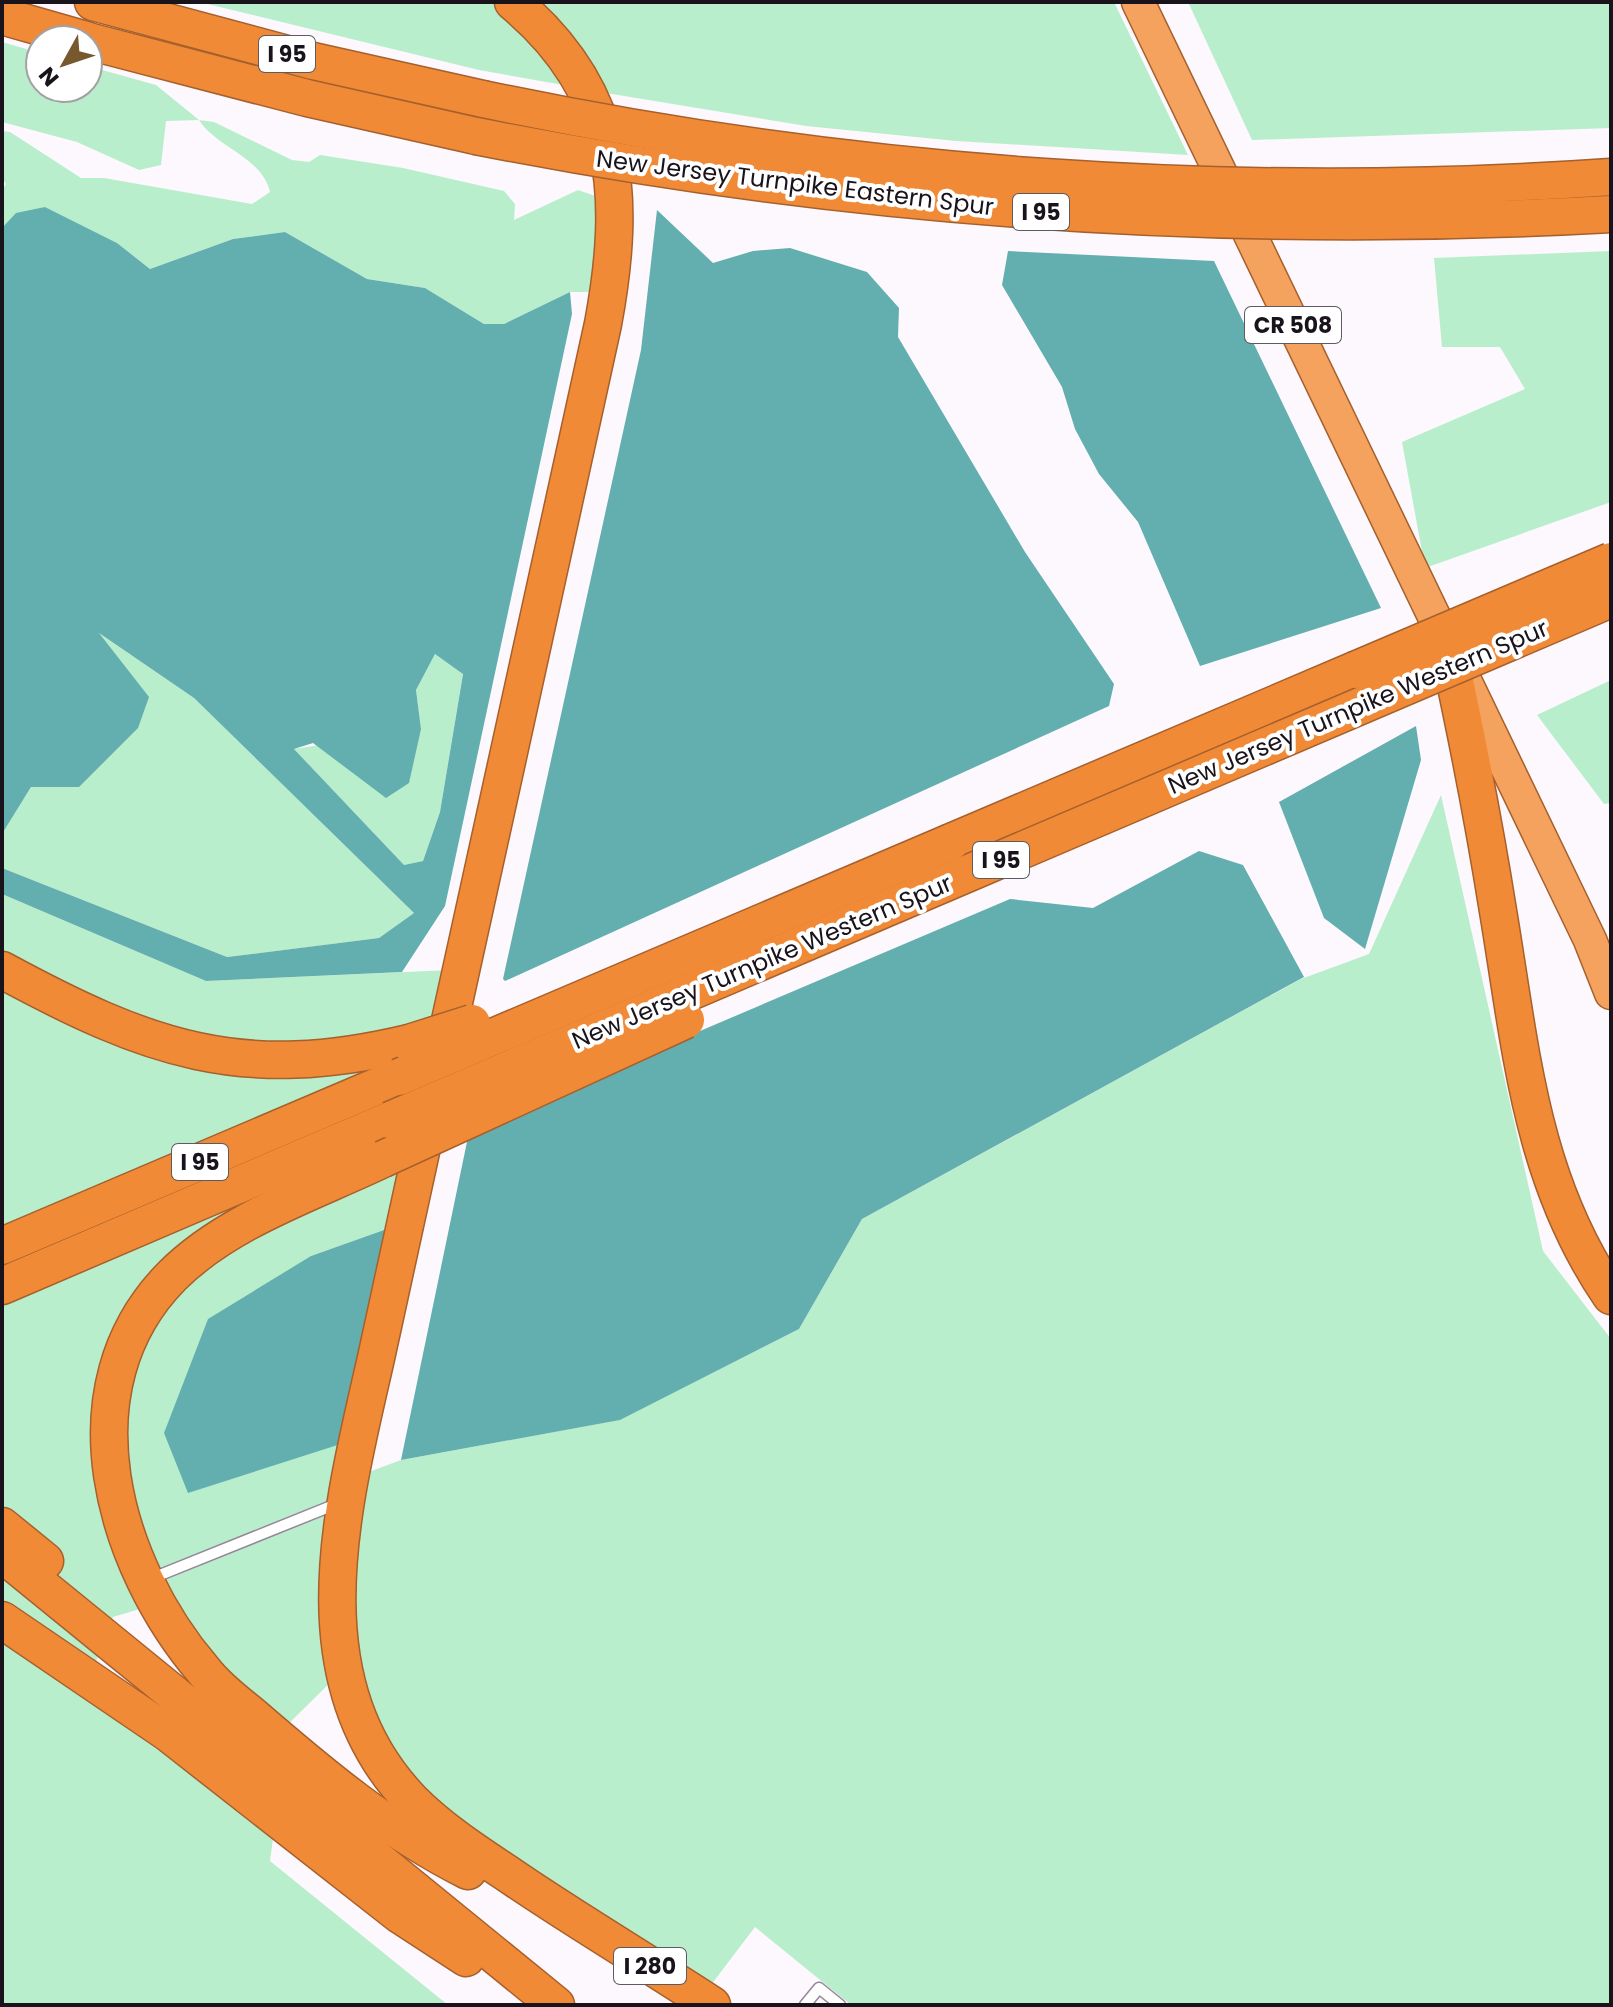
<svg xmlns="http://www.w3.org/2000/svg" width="1613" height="2007" font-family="Poppins,sans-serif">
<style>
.green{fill:#b9eecc}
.water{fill:#63aeaf;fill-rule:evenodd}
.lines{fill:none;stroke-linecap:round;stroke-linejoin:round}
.service-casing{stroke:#96869b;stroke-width:13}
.trunk-casing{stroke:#a5602d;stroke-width:35}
.motorway-casing{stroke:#a5602d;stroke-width:39}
.service{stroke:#fff;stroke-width:10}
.trunk{stroke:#f4a25e;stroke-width:32}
.motorway{stroke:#f18a36;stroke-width:36}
.motorway-bridge-casing{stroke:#a5602d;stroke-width:39;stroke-linecap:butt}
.motorway-bridge{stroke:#f18a36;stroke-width:36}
.labels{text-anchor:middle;stroke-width:8;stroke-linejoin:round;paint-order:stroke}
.shield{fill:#fff;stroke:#5e5a5f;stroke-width:2}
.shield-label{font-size:22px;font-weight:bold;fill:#19131b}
.street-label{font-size:24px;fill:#19131b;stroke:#fff}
</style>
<rect width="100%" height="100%" fill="#fcf8fd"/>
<g class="green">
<path d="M199,2h298l72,84 -90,-16z"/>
<path d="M531,2h583l74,153 -232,-14 -150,-15 -200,-33 -28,-49z"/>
<path d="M1188,2h423v126l-359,12z"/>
<path d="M2,42l38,11v35h48v-22l68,19 43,35 15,2 78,38 17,2 11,-7 83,13 101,23 11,13 -1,16 64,-30 23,8 -6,94h-25l-66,32h-20l-59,-36 -58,-9 -82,-47 -52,7 -83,30 -33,-26 -72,-36 -43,21v-38l4,-6 -4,-6v-47l8,1 71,46h23l148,26 18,-12c-8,-35 -53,-44 -71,-72l-33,1 -5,44 -22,5 -62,-28 -75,-20z"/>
<path d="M1611,251v251l-186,66 -23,-126 123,-53 -25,-42h-58l-8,-89z"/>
<path d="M96,631l98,67 220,215 -35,25 -152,19 -225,-89v-34l29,-47h48z"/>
<path d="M435,654l28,19 -23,139 -17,49 -19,4 -110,-116 127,-20 -5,-39z"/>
<path d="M1611,680v123l-7,1 -67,-89z"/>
<path d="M1441,795l102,456 68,88v666h-760l-96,-78 -54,71 -261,-172 -97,-156 -68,67 -118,-133 -44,13 -29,76 190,138 -4,30 178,144h-446v-1111l204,87 244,-11 -66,260 -73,26 36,186 3,37 51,-19 218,-40 180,-91 63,-110 439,-240 68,-25z"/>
</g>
<g class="water">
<path d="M45,207l72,36 33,26 83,-30 52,-7 82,47 58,9 59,36h20l66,-32 2,22 -127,592 -43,66 -196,9 -204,-87v-26l225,89 152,-19 35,-25 -220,-215 -95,-65 50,64 -11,31 -59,59h-48l-29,47v-606l14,-15zM435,654l28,20 -23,138 -17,49 -19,4 -110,-116 19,-6 73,55 23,-15 12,-54 -5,-39z"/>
<path d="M657,210l56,53 40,-12 37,-3 77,24 32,36 -1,29 127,215 89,132 -5,22 -604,275 -2,-2 138,-629z"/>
<path d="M1008,251l206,10 167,347 -181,58 -62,-144 -39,-48 -24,-45 -13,-42 -60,-102z"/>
<path d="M1416,726l5,34 -56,189 -41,-31 -45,-116z"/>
<path d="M1199,851l44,14 61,112 -442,242 -63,110 -179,91 -219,40 67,-323 70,-37 472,-201 83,9z"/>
<path d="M384,1230l1,21 -38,191 -159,51 -24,-60 44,-114 103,-63z"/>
</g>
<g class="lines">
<defs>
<g id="service">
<path d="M150,1579l189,-76"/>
<path d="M805,2005l14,-17 21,17"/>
</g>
<path id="trunk" d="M1138,2l452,938 21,53"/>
<g id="motorway">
<path d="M93,2l220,59 170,38"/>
<path d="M2,16l84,24"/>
<path d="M88,41l219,57 169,38"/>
<path d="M1448,649c19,87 36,174 50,262 23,137 32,267 113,385"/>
<path d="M951,842l404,-172"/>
<path d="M2,970c146,79 240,113 407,73"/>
<path d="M442,1057l161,-733c24,-129 17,-233 -90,-322"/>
<path d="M429,1115c-18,81 -36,162 -53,243 -33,146 -82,321 36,443 29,29 63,51 96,73 67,46 137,87 204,131"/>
<path d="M383,1159c-71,34 -155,61 -211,117 -111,112 -59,289 32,395 14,18 32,31 49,45 67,58 135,115 215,155"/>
<path d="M2,1246l397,-169"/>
<path d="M2,1286l388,-166"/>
<path d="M2,1526l43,35"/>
<path d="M2,1554l554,451"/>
<path d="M2,1620l166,113 232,182 66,43"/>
</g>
</defs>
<use href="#service" class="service-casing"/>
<use href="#trunk" class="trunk-casing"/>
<use href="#motorway" class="motorway-casing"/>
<use href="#service" class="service"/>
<use href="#trunk" class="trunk"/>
<use href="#motorway" class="motorway"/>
<defs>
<g id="motorway-bridge">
<path d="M483,99c369,78 752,104 1128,78"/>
<path d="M476,136c375,74 754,99 1135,78"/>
<path d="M1355,670l256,-109"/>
<path d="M409,1043l63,-20"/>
<path d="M399,1077l552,-235"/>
<path d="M390,1120l1221,-521"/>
<path d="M383,1159l303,-139"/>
</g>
</defs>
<use href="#motorway-bridge" class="motorway-bridge-casing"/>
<use href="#motorway-bridge" class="motorway-bridge"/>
</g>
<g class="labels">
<g class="shield">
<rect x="259" y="36" width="56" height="36" rx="6"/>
<rect x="1013" y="194" width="56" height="36" rx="6"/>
<rect x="1245" y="307" width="96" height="36" rx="6"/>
<rect x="973" y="842" width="56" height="36" rx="6"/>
<rect x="172" y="1144" width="56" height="36" rx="6"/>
<rect x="614" y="1948" width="72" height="36" rx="6"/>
</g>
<g class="shield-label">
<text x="287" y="62">I 95</text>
<text x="1041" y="220">I 95</text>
<text x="1293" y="333">CR 508</text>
<text x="1001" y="868">I 95</text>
<text x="200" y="1170">I 95</text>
<text x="650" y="1974">I 280</text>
</g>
<g class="street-label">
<text transform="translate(795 183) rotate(7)" y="8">New Jersey Turnpike Eastern Spur</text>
<text transform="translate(1358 707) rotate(-23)" y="8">New Jersey Turnpike Western Spur</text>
<text transform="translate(762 962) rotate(-23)" y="8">New Jersey Turnpike Western Spur</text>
</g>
</g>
<rect width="1613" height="2007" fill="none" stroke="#19131b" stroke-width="8"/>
<g transform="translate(64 64) rotate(230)"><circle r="38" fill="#ffffff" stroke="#a3a1a4" stroke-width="2"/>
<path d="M0-6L14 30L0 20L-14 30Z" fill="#78582e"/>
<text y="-12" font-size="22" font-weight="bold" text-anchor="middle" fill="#19131b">N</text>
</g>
</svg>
